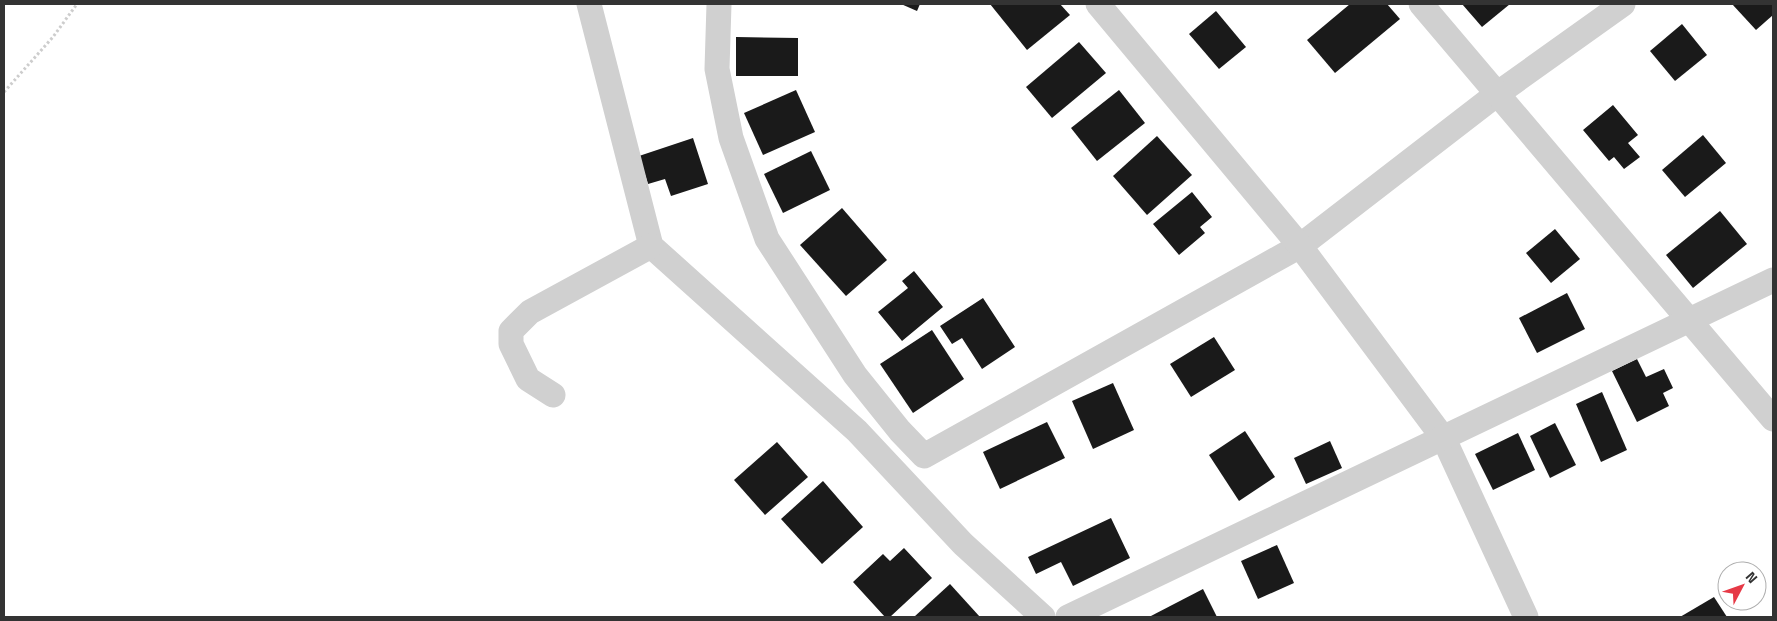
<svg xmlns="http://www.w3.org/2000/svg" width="1777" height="621" font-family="'Titillium Web',sans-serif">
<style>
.building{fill:#1a1a1a}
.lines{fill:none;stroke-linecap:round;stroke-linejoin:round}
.path{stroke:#cdcdcd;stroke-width:3;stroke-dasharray:2.5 2.5;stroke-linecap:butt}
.street{stroke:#d0d0d0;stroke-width:25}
</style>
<rect width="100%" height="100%" fill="#fff"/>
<g class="building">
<path d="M901,4h19l-3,7z"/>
<path d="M990,4h70l10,11 -43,35z"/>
<path d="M1350,4h37l13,15 -65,54 -28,-33z"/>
<path d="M1462,4h48l-28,23z"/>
<path d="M1732,4h41v11l-17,15z"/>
<path d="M1216,11l30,36 -27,22 -30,-35z"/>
<path d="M1682,24l25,31 -32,26 -25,-30z"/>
<path d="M736,37l62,1v38h-62z"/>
<path d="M1079,42l27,31 -54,45 -26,-31z"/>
<path d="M796,90l19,42 -52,23 -19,-42z"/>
<path d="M1119,90l26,33 -48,38 -26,-33z"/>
<path d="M1613,105l25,30 -10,8 12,14 -16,12 -10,-12 -5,4 -26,-31z"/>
<path d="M1703,135l23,28 -41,34 -23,-27z"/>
<path d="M1157,136l35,39 -45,40 -34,-39z"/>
<path d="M693,138l15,46 -37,12 -6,-17 -17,5 -9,-28z"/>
<path d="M811,151l19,39 -47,23 -19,-39z"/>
<path d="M1192,192l20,25 -12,10 5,6 -26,22 -26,-31z"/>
<path d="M842,208l45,52 -41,36 -46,-51z"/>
<path d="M1720,211l27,33 -54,44 -27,-33z"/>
<path d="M1555,229l25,30 -29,24 -25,-30z"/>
<path d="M914,271l29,36 -41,34 -24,-29 30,-24 -6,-7z"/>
<path d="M1567,293l18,36 -48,24 -18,-35z"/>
<path d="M983,298l32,49 -33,22 -20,-31 -10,6 -12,-18z"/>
<path d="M932,330l32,49 -51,34 -33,-49z"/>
<path d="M1214,337l21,33 -44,27 -21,-33z"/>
<path d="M1637,359l9,18 18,-8 9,19 -10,5 6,13 -32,16 -25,-51z"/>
<path d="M1113,383l21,47 -41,19 -21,-48z"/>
<path d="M1602,392l25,58 -26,12 -25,-58z"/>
<path d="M1047,422l18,36 -65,31 -17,-37z"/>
<path d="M1555,423l21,42 -26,13 -20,-42z"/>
<path d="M1245,431l30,46 -36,24 -30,-46z"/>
<path d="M1518,433l17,37 -42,20 -18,-36z"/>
<path d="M1330,441l12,27 -36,16 -12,-26z"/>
<path d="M777,442l31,35 -43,38 -31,-35z"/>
<path d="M823,481l40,46 -41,37 -41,-45z"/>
<path d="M1111,518l19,40 -57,28 -12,-24 -25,12 -8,-17z"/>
<path d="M1277,545l17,38 -36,16 -17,-38z"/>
<path d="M904,548l28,30 -42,39h-5l-32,-35 30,-28 7,7z"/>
<path d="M950,584l30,33h-66z"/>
<path d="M1203,589l14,28h-68z"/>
<path d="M1714,597l13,20h-47z"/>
</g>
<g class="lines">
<path class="path" d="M4,92l49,-55 24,-33"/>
<g class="street">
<path d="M589,4l62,242 206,185 106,113 80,73"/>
<path d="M719,4l-2,65 14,69 36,101 88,136 45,56 24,25 376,-210 197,-152 126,-90"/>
<path d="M1098,4l202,242 144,193 82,178"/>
<path d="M1421,4l352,415"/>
<path d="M553,395l-25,-16 -17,-35v-13l19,-19 121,-66"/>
<path d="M1068,617l705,-337"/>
</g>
</g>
<rect width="1777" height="621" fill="none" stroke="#333333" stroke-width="10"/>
<g transform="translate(1742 586) rotate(49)"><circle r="24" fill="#ffffff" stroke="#adadad"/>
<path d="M0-4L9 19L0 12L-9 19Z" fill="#e63946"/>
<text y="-8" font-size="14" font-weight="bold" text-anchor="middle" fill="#333333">N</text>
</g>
</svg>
